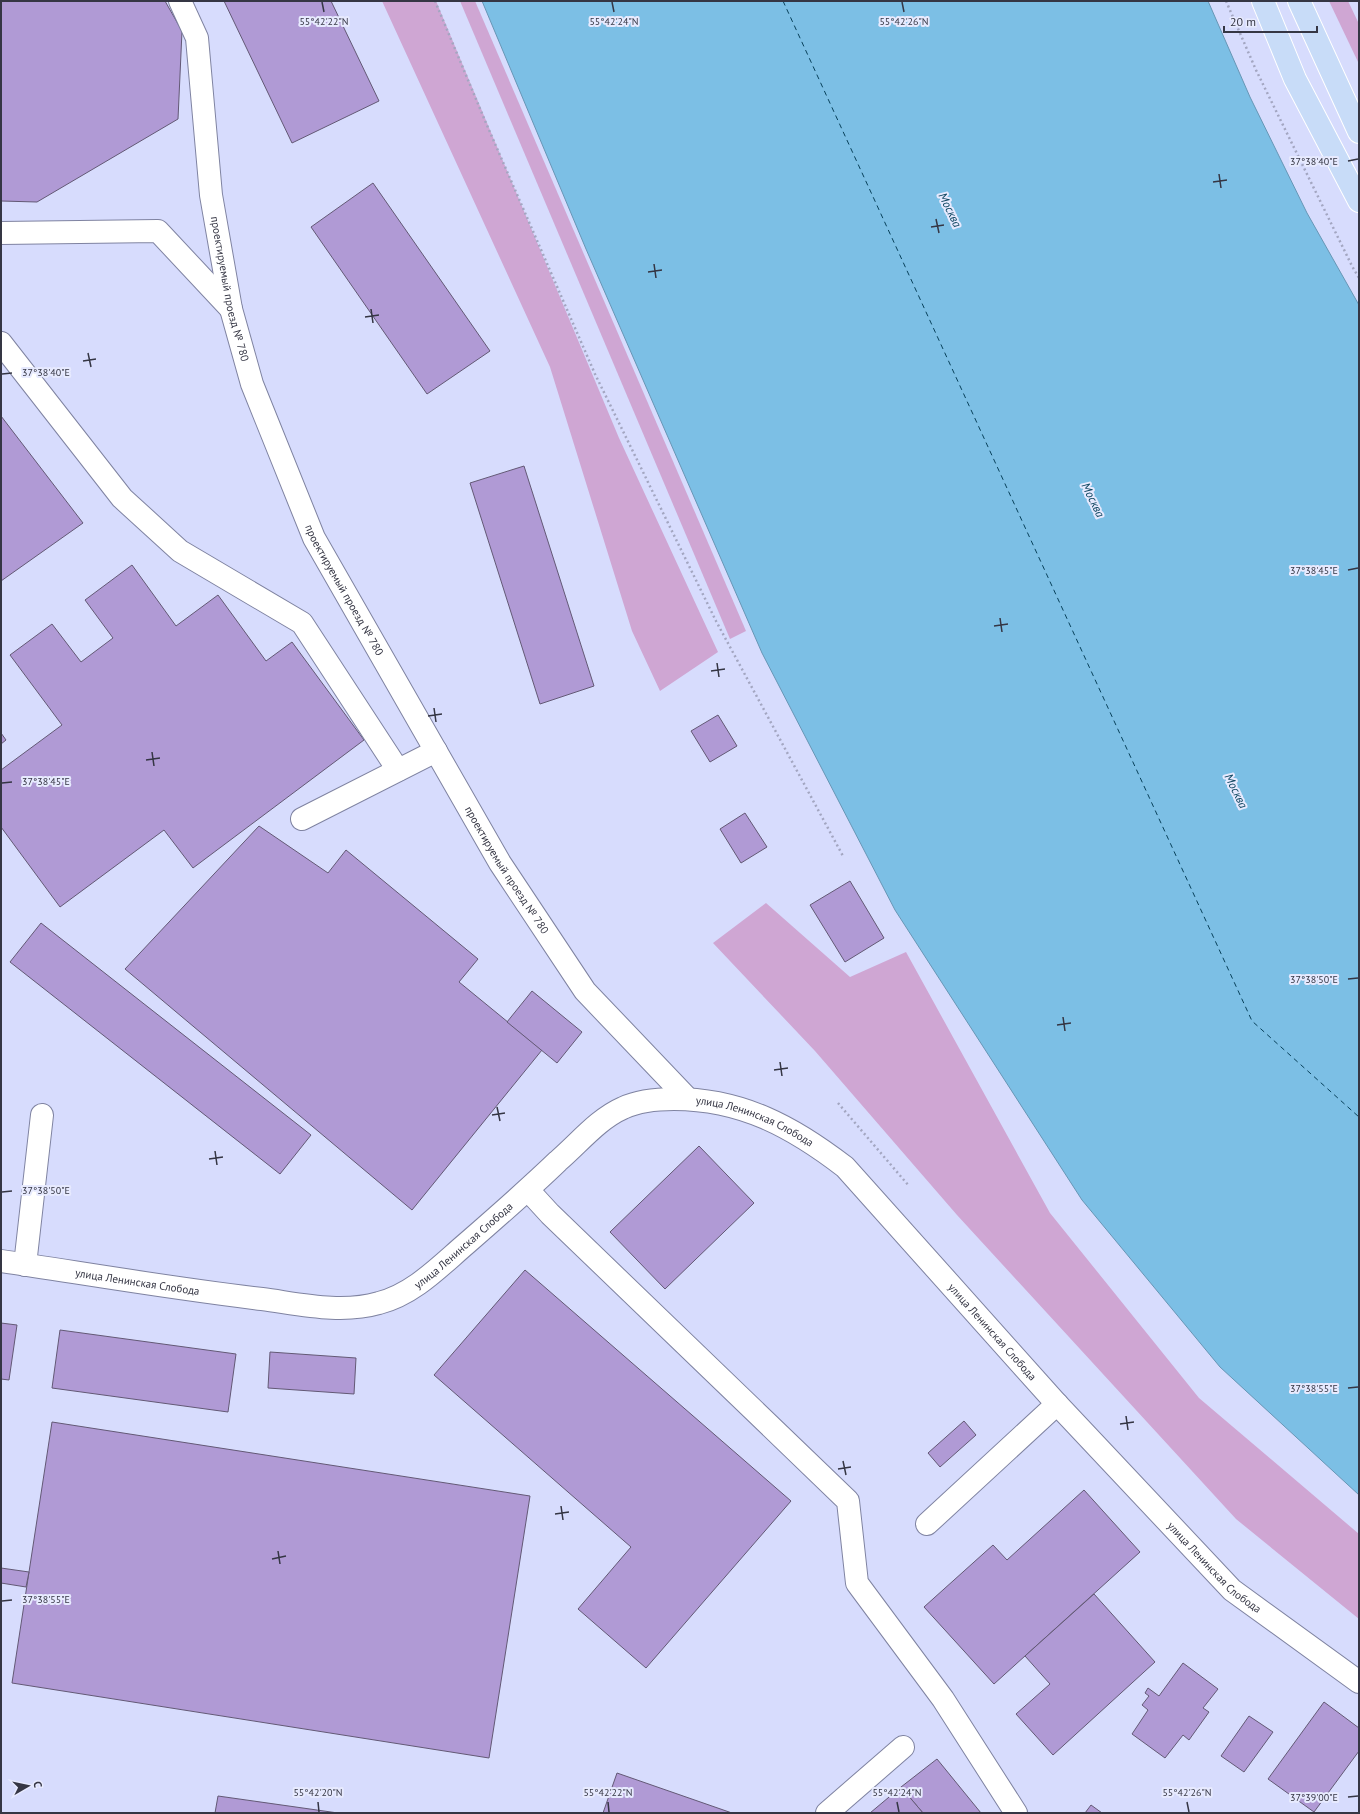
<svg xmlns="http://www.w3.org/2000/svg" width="1360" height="1814" font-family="'PT Sans',sans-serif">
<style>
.green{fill:#cfa6d3}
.water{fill:#7cbfe5;stroke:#6796b5}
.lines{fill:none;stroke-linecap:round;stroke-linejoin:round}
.ferry{stroke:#08415b;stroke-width:1;stroke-dasharray:5 4;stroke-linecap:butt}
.building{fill:#b09ad5;stroke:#635975}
.minor-casing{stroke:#7f83a1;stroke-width:24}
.major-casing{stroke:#fff;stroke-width:24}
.path{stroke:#a3a6c1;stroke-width:2.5;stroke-dasharray:2 3;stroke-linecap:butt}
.minor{stroke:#fff;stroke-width:22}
.major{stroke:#c8dcf8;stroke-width:22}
.ticks{fill:none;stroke:#353644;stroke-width:1.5}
.labels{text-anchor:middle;stroke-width:4;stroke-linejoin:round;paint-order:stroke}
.street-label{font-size:11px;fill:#353644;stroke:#e7eafe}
.water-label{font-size:12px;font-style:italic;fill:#08415b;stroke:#e7eafe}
.ticks-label{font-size:10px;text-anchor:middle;fill:#353644;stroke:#e7eafe;stroke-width:4;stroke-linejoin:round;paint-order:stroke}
</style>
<rect width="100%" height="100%" fill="#d7dcfd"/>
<g class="green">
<path d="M382,1h54l183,437 99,214 -58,39 -28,-60 -82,-264z"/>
<path d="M460,1h15l271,630 -16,8z"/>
<path d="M1329,1h19l11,23v40z"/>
<path d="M766,903l84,74 56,-25 144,261 149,185 160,136v85l-123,-100 -279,-304 -142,-164 -102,-108z"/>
</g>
<path class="water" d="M482,1h726l42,96 57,116 52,92v1190l-139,-128 -138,-167 -187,-290 -133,-257 -176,-404z"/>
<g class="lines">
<path class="ferry" d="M783,1l469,1020 107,96"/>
</g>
<g class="building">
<path d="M1,1h164l17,30 -4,88 -141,83 -36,-1z"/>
<path d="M224,1h107l48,100 -87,42z"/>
<path d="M373,183l117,168 -63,43 -116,-167z"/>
<path d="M1,416l82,107 -82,58z"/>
<path d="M524,466l70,220 -54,18 -70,-221z"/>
<path d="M132,565l44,61 42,-31 48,66 26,-19 72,98 -171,128 -29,-38 -104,77 -59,-80v-57l61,-45 -52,-70 42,-31 29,38 32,-24 -28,-38z"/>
<path d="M718,715l19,31 -27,16 -19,-31z"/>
<path d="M1,733l5,7 -5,4z"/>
<path d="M745,813l22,34 -26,16 -21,-34z"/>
<path d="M259,826l69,47 18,-23 132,109 -19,23 83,68 -130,160 -287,-241z"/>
<path d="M850,881l34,57 -39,24 -35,-57z"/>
<path d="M41,923l270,212 -31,39 -270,-212z"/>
<path d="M532,991l50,41 -25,31 -50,-41z"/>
<path d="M699,1146l55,57 -89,86 -55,-57z"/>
<path d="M525,1270l266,231 -145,167 -68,-59 53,-62 -197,-172z"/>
<path d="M1,1323l16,2 -8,55 -8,-1z"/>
<path d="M60,1330l176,24 -8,58 -176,-24z"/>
<path d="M270,1352l86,6 -2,36 -86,-6z"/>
<path d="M964,1421l12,14 -36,32 -12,-14z"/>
<path d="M52,1422l478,74 -41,262 -477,-75z"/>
<path d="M1084,1490l56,62 -146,132 -70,-77 69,-62 14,15z"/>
<path d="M1,1568l28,4 -3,15 -25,-4z"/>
<path d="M1094,1594l61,68 -102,93 -37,-41 34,-30 -25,-28z"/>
<path d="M1183,1663l35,26 -15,19 6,4 -20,28 -6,-5 -18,23 -33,-24 16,-24 -6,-5 7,-9 -4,-3 3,-5 11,8z"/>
<path d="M1324,1702l35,26v23l-45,61 -46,-33z"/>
<path d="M1249,1716l24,16 -29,40 -23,-16z"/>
<path d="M937,1759l44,54h-58l-22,-26z"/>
<path d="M617,1773l115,40h-129z"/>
<path d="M901,1787l22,26h-53z"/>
<path d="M218,1796l120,17h-123z"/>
<path d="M1091,1805l11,8h-17z"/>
</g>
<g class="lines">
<defs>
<g id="minor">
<path id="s1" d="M180,1l17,37 14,157 20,114 21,75 62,154 186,325 85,128 103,108"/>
<path d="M1,233l157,-2 73,78"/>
<path d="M1,343l121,155 58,53 122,72 96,147"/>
<path d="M302,819l134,-68"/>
<path d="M528,1190l22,24 298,287 9,82 86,116 73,114"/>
<path id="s2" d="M1,1261c87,13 174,28 261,38 38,5 79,15 117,4 35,-9 61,-37 88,-60 31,-27 62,-54 91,-82 21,-18 40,-42 65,-53 15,-7 35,-9 51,-9 68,0 119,28 171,68l212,237 175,186 127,92"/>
<path d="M25,1265l17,-150"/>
<path d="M927,1524l130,-120"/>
<path d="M827,1813l76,-66"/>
</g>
<g id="major">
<path d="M1263,1l32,78 64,122"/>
<path d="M1299,1l60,131"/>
</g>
</defs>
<use href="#minor" class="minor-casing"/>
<use href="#major" class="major-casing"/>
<g class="path">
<path d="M435,1l51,122 109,251 121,247 127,235"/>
<path d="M1226,1l30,69 96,196 7,12"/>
<path d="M838,1103l71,83"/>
</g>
<use href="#minor" class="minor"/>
<use href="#major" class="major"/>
</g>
<path class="ticks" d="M322,2l2,10M612,2l2,10M902,2l2,10M1348,161l10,-2M1219,174l2,14M1213,182l14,-2M936,219l3,14M931,227l13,-2M654,264l2,14M648,272l14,-2M371,309l2,14M365,317l14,-2M88,353l3,14M83,361l13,-2M2,374l10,-1M1348,570l10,-2M1000,618l2,14M994,626l14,-2M717,663l2,14M711,671l14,-2M434,708l2,14M428,716l14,-2M152,752l2,14M146,760l14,-2M2,783l10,-1M1348,979l10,-1M1063,1017l2,14M1057,1025l14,-2M780,1062l2,14M774,1070l14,-2M497,1107l3,14M492,1115l13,-2M215,1151l2,14M209,1159l14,-2M2,1192l10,-1M1348,1388l10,-1M1126,1416l2,14M1120,1424l14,-2M843,1461l3,14M838,1469l13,-2M561,1506l2,14M555,1514l14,-2M278,1551l2,13M272,1559l14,-3M2,1601l10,-1M1348,1797l10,-1M318,1802l1,10M608,1802l1,10M897,1802l2,10M1187,1802l2,10"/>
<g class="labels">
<g class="street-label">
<text dy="4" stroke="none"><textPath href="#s1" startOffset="294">проектируемый проезд № 780</textPath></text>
<text dy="4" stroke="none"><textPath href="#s1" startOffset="618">проектируемый проезд № 780</textPath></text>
<text dy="4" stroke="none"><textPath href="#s1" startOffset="942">проектируемый проезд № 780</textPath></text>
<text dy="4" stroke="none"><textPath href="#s2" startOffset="833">улица Ленинская Слобода</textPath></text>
<text dy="4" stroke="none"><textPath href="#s2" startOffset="485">улица Ленинская Слобода</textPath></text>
<text dy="4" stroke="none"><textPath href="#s2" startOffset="138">улица Ленинская Слобода</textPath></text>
<text dy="4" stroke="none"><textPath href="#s2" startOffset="1157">улица Ленинская Слобода</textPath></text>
<text dy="4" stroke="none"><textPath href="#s2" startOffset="1481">улица Ленинская Слобода</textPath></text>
</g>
<g class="water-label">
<text transform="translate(950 210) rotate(64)" y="4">Москва</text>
<text transform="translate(1093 500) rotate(64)" y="4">Москва</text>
<text transform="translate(1236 791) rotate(64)" y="4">Москва</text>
</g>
</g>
<g class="ticks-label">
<text x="324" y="25">55°42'22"N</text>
<text x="614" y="25">55°42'24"N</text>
<text x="904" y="25">55°42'26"N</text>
<text x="1314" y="165">37°38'40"E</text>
<text x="46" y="376">37°38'40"E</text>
<text x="1314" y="574">37°38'45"E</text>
<text x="46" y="785">37°38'45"E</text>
<text x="1314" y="983">37°38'50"E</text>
<text x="46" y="1194">37°38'50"E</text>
<text x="1314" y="1392">37°38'55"E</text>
<text x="46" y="1603">37°38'55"E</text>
<text x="318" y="1796">55°42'20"N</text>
<text x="608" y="1796">55°42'22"N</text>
<text x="897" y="1796">55°42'24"N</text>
<text x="1187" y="1796">55°42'26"N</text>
<text x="1314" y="1801">37°39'00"E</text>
</g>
<rect width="1360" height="1814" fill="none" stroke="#353644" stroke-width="4"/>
<g transform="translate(28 1786) rotate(81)" stroke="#e7eafe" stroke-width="3" paint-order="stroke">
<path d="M0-3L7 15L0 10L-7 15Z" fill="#353644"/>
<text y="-6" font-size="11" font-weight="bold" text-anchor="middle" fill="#353644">С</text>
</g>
<path d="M1224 26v6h93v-6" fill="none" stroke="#353644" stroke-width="2"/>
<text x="1230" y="26" font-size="12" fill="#353644" stroke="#e7eafe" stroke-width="3" paint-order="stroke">20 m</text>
</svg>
